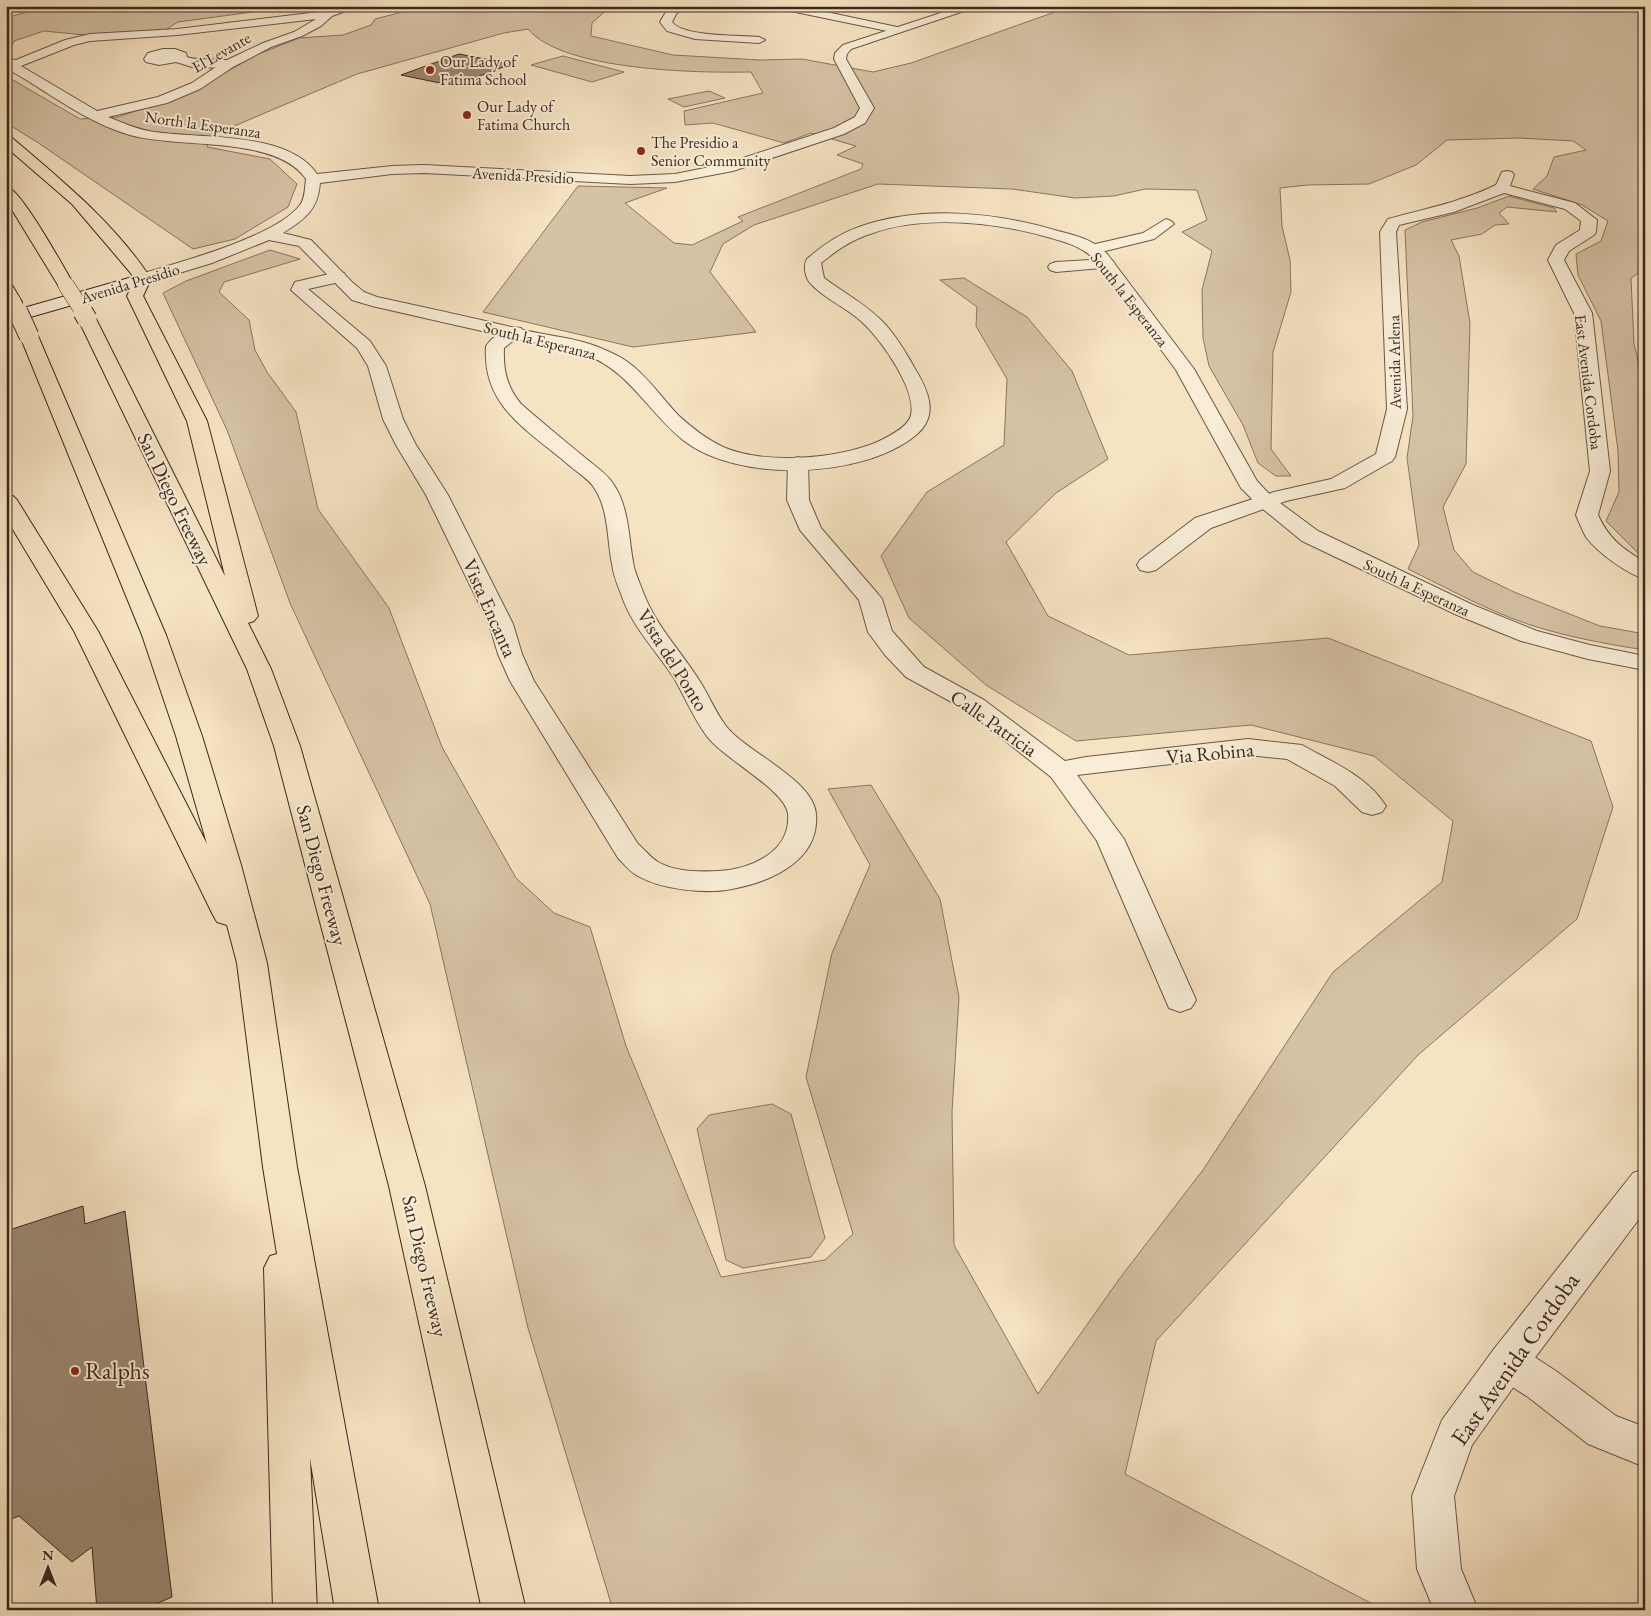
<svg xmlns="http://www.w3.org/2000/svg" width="1651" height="1616" font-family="'EB Garamond',serif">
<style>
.green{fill:#d6c3a6;stroke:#887662}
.building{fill:#9c8973;stroke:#3b281e}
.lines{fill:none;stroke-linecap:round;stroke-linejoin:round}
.minor-casing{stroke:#6a5747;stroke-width:2}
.tertiary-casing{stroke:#6a5747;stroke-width:2}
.secondary-casing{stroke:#3b281e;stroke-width:2}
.motorway-casing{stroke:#3b281e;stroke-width:2}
.minor{fill:#f9edd7;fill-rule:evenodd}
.tertiary{fill:#f9edd7;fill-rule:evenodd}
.secondary{fill:#f9edd7;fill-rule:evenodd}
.motorway{fill:#f6e3c2;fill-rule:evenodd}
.motorway-bridge-far1-casing{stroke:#3b281e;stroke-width:17;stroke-linecap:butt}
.motorway-bridge-casing{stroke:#3b281e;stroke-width:21;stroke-linecap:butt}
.motorway-bridge-far1{stroke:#f6e3c2;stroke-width:16}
.motorway-bridge{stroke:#f6e3c2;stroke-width:19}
.poi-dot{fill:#8f2418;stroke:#f9edd7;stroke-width:2}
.labels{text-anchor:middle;stroke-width:4;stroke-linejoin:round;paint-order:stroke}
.far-street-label{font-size:16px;fill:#3b281e;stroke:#f9edd7}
.far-poi-label{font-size:16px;fill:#3b281e;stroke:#f9edd7;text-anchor:start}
.street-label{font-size:20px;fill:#3b281e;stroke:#f9edd7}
.near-street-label{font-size:24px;fill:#3b281e;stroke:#f9edd7}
.near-poi-label{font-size:24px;fill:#3b281e;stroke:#f9edd7;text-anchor:start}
</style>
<rect width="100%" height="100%" fill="#f6e3c2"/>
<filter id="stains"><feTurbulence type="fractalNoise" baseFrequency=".004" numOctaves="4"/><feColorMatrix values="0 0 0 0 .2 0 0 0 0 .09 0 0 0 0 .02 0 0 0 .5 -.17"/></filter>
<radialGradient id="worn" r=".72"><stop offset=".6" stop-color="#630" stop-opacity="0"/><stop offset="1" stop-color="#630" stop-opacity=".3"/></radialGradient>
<g class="green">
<path d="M48,6h232l-5,3 -97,13 -13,8 -80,5 -41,-4 -30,10 -4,9h-4v-32z"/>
<path d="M425,6h186l-19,17 -1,13 82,19 87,5 42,-1 71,13 38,-9 161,-57h560l13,5v258l-14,9 3,66 11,45v171l-39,-39 13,-29 -1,-41 -17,-130 -23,-46 -2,-21 25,-13 7,-20 -26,-16 -49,-16 14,-13 7,-19 32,-7 -13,-9 -54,-3 -72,2 -31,25 -47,19 -62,1 -27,3 2,38 8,34 1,32 -18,60 -2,97 20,27h-15l-18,-13 -15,-38 -34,-59 -6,-28 -1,-48 10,-39 -30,-19 25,-12 -10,-30 -52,-1 -31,7 -39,2 -63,-9 -134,-5 -124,41 -31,19 -13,28 46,60 -123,15 -150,-35 95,-126 89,2 -42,15 49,40 18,2 51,-24 -5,-4 123,-48 2,-5 -26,-9 19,-9 -45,-13 -27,10 -71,-20 -28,2 -1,-14 79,-18 -12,-21c-53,1 -188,-1 -223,-43l-24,4 -147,41 -144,61 -6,12 63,12 27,25 -9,23 -53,32 -42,10 -156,-107 -31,-19v-47l74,43 38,-2 73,-25 65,-37 43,-17 44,-3 28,-10 4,-6z"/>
<path d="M563,56l61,16 -32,10 -61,-17z"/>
<path d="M709,91l16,7 -41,9 -16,-8z"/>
<path d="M1509,196l45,12 3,4 -50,-5 -8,6 10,11 -14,1 -13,9 -31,6 8,16 11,67 -4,141 -23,43 11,43 19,22 41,20 86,34 45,8v16c-33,-5 -66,-11 -98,-20 -48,-13 -94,-39 -139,-61l11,-24 -12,-87 6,-42 -8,-186 17,-8 55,-14z"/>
<path d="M270,250l30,9 -76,23 -5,10 30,28 6,30 12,22 29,40 22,97 71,99 53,139 74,131 38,35 36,14 36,119 95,231 104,-17 28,-26 -47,-157 26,-124 38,-88 -42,-76 43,-4 69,114 19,98 -7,115 2,133 84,149 82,-116 83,-108 130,-198 109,-90 11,-61 -79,-65 -123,-31 -175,16 -90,-56 -77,-67 -28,-62 46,-64 77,-47 3,-66 -31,-53 1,-19 -37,-27 24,-2 63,39 45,54 36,88 -52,34 -50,49 42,74 81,39 199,-17 263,103 22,66 -36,112 -159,136 -262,286 -31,133 259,136h-771l-85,-282 -98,-424 -140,-301 -63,-173 -64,-137 23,-12z"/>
<path d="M772,1104l19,10 34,124 -14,19 -68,11 -17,-8 -29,-131 12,-14z"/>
</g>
<g class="building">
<path d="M459,54l52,10 -57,22 -53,-11z"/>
<path d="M83,1206l2,18 40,-13 47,386 -30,13h-45l-5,-63 -20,15 -53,-46 -13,5v-290z"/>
</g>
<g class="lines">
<defs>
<g id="minor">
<path d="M12,6h21l-5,3 -22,3v-4z"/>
<path d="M673,6h13l-10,8 -4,8c11,15 68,13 87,15l6,3 -6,3 -64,-4 -28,-8 -7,-9 7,-12z"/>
<path d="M776,6h22l99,21 6,3 -6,3 -116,-24z"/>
<path d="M163,49h12l11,4 1,4c12,5 40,-1 48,7l-6,4 -37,-1 -16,-5 -17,3 -13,-3 -2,-3 4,-6z"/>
<path d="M1507,171l5,1 2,3 -4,11 65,17 22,17 -1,12 -2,3 -25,16 -5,9 28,53 18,158 -12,44c11,24 25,34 47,47v17c-18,-5 -48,-27 -59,-42 -4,-7 -7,-15 -10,-22l14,-44 -16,-158 -26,-53 8,-15 24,-15 1,-9 -16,-12 -61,-16 -50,19 -55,13 -3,7 11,177 -12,48 -3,4 -47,27 -59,13 -75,27 -55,42 -8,2 -8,-2 -3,-5 3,-5 55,-42 79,-26 57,-13 45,-25 11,-45 -7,-177 8,-13c37,-10 73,-17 108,-34l6,-13z"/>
<path d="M1166,219l5,2 3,3 -20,15 -61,15 -6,-2 -2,-3 2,-3 56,-13z"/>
<path d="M1107,259l6,2 2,3 -2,3 -57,5 -6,-2 -2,-3 2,-3 6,-2z"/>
<path d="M338,272l6,1 2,4 -2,4 -36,8 62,52 16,25 17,53 13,26 32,50 65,129 9,30 12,27 104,163c7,6 13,14 20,18 17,10 42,10 61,9 32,-2 72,-19 69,-57 -2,-24 -66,-56 -82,-79 -13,-18 -21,-38 -32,-57 -19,-29 -42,-51 -53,-84 -4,-10 -8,-20 -9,-30 -5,-24 -3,-53 -17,-75 -5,-9 -17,-16 -25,-23 -42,-36 -88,-59 -84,-120 7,-10 23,-21 35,-18l3,4 -20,16c-1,22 3,39 17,56 20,17 41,35 62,52 9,8 22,16 29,26 18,25 16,56 22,85 2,8 6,17 9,25 13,34 37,58 56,88 10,15 16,32 27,46 21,27 87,53 90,88 4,47 -46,68 -84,75 -26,5 -70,1 -94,-13 -8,-4 -14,-12 -20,-18l-108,-177 -12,-27 -9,-30 -63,-129 -30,-50 -13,-26 -15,-53 -11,-18 -66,-58 4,-8z"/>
<path d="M798,457l7,2 3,4 1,37 12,28 57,66 4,5 10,32 32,36 60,33 81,61 21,-4 162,-18 54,6c30,17 65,31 84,61l-4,6 -10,3 -10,-3 -27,-26 -48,-27 -39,-4 -171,20 47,64 72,161 -5,8 -11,4 -11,-4 -72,-167 -46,-64 -85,-67 -60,-33 -21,-22 -17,-23 -9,-32 -59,-70 -13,-30 1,-37 3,-4z"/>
<path d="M1508,1344l14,5 34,22 60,45 29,11v40l-57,-23 -60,-47 -34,-22 -5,-13 5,-13z"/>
</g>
<g id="tertiary">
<path d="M6,6h6l3,4 -9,5z"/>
<path d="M342,6h18l-28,10 -11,10 -19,10 -31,11 -38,20 -33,22 -33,14 -59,14c15,6 30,13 47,15 46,7 133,-1 162,42l75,-8 32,-1 206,11 45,-2 50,-10 109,-36 21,-11 5,-9 -26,-49 1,-6 8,-8 119,-39h17l-128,43 -4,5 -1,5 28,49 -9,15 -21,11 -111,37 -58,11 -45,2 -206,-11 -32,1 -72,9c-2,27 -15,36 -37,50l28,7 41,42 12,10 13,5c50,11 101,22 151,34 22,5 48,7 70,16 10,4 22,9 31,16 17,12 34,36 49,52 13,12 28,24 45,32 42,18 111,12 152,-4 11,-5 30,-14 35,-25 10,-25 -30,-80 -48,-96 -15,-14 -37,-23 -51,-38 -6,-6 -8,-19 -4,-25 16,-14 32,-25 52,-32 62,-22 136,-15 199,4 19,5 37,9 50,24l86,114 63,112 15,16 46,34 155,74 64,26 53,14 55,11v14l-57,-11 -67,-18 -64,-26 -155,-74 -44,-36 -17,-17 -65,-118 -81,-110c-12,-13 -27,-17 -44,-22 -54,-16 -127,-24 -181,-4 -19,6 -34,17 -49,29l3,15c19,14 41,26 58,43 13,13 23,30 32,46 14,23 26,48 2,68 -53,44 -179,48 -233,5 -36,-29 -54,-70 -99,-86 -21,-7 -45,-10 -67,-15 -48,-11 -97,-22 -145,-33l-20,-6 -53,-54 -30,-6 -57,23 -69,21 -6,-1 -2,-4 2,-4c40,-12 139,-38 163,-70 5,-6 5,-18 6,-26 -30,-44 -128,-30 -176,-44 -45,-13 -83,-44 -124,-67v-9l10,1 49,-20 25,-6 87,-5 150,-18zM316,19l-22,13 -31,11 -38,18 -33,22 -34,14 -61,14 -76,-45 53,-21 16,-4 87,-6z"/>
<path d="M1645,1169v42l-123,164 -50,70 -18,51 7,73 17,41h-44l-17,-41 -5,-73 30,-76 52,-71 139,-176z"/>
</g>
<path id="secondary" d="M143,274l6,1 2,4 -2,4 -143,41v-11z"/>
<g id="motorway">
<path d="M6,136l5,1c50,43 104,86 140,142l-8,17 64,125 51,195 -4,5 -6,2 23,46 29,77 125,440 101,424h-44l-93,-424 -115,-440 -27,-77 -169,-350 3,-4 6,-1 6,1 3,4 129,257 -38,-155 -60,-125 8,-17 -6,-8 -57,-67 -66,-57z"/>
<path d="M6,186c15,3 58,82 68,99l-2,4h-12l-2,-4 -52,-85z"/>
<path d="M6,284l6,1 10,17 -3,4 -6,1 -7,-2z"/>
<path d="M29,331l6,1 3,4 128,299 36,101 39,129 26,98 30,204 82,443h-44l-25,-152 7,152h-44l-9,-342 6,-12 7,-2 -14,-87 -26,-204 -10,-38 -10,-3 -4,-7 -139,-284 -68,-113v-24l7,2 4,4 81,131 109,213 -31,-108 -34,-101 -122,-299 3,-4z"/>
</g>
</defs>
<use href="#minor" class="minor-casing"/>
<use href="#tertiary" class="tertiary-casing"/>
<use href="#secondary" class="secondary-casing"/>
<use href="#motorway" class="motorway-casing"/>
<use href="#minor" class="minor"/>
<use href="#tertiary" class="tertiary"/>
<use href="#secondary" class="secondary"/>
<use href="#motorway" class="motorway"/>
<defs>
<g id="motorway-bridge-far1">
<path d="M66,285l18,28"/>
<path d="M13,302l5,11"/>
</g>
<g id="motorway-bridge">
<path d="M18,312l11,24"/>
<path d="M83,312l4,7"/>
</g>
</defs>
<use href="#motorway-bridge-far1" class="motorway-bridge-far1-casing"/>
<use href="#motorway-bridge" class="motorway-bridge-casing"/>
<use href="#motorway-bridge-far1" class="motorway-bridge-far1"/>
<use href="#motorway-bridge" class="motorway-bridge"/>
</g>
<g class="poi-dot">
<circle cx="430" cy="70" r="5"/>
<circle cx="467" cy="115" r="5"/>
<circle cx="641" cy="151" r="5"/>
<circle cx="75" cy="1371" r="5"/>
</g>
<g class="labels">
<g class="far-street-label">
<text transform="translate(221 52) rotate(-30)" y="6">El Levante</text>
<text transform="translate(203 124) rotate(8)" y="6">North la Esperanza</text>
<text transform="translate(523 175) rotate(3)" y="6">Avenida Presidio</text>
<text transform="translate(130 283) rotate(-17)" y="6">Avenida Presidio</text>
<text transform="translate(1130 299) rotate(52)" y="6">South la Esperanza</text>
<text transform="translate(540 340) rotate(14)" y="6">South la Esperanza</text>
<text transform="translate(1394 362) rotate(-91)" y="6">Avenida Arlena</text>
<text transform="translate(1589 382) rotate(83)" y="6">East Avenida Cordoba</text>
<text transform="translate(1417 587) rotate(25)" y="6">South la Esperanza</text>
</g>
<g class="far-poi-label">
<text x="440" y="67">Our Lady of<tspan x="440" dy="18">Fatima School</tspan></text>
<text x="477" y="112">Our Lady of<tspan x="477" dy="18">Fatima Church</tspan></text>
<text x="651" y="148">The Presidio a<tspan x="651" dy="18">Senior Community</tspan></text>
</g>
<g class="street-label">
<text transform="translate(175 499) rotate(64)" y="7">San Diego Freeway</text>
<text transform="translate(490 608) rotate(66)" y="7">Vista Encanta</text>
<text transform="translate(673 660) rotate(58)" y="7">Vista del Ponto</text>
<text transform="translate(994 723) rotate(35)" y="7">Calle Patricia</text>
<text transform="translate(1210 753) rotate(-5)" y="7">Via Robina</text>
<text transform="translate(322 875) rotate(75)" y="7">San Diego Freeway</text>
<text transform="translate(425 1266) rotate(77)" y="7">San Diego Freeway</text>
</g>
<g class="near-street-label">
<text transform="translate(1515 1359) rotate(-55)" y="8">East Avenida Cordoba</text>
</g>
<g class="near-poi-label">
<text x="85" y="1379">Ralphs</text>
</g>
</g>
<rect width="1651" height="1616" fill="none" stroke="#f6e3c2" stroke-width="25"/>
<rect x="8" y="8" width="1636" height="1601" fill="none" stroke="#3b281e" stroke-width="2.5"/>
<rect x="12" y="12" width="1626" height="1591" fill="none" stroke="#3b281e"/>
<g transform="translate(48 1568)" stroke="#f9edd7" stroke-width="4" paint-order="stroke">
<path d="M0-4L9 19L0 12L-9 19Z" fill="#3b281e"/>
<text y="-8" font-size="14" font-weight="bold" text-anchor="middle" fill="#3b281e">N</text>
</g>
<rect width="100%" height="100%" filter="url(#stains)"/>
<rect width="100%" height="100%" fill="url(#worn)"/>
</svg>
